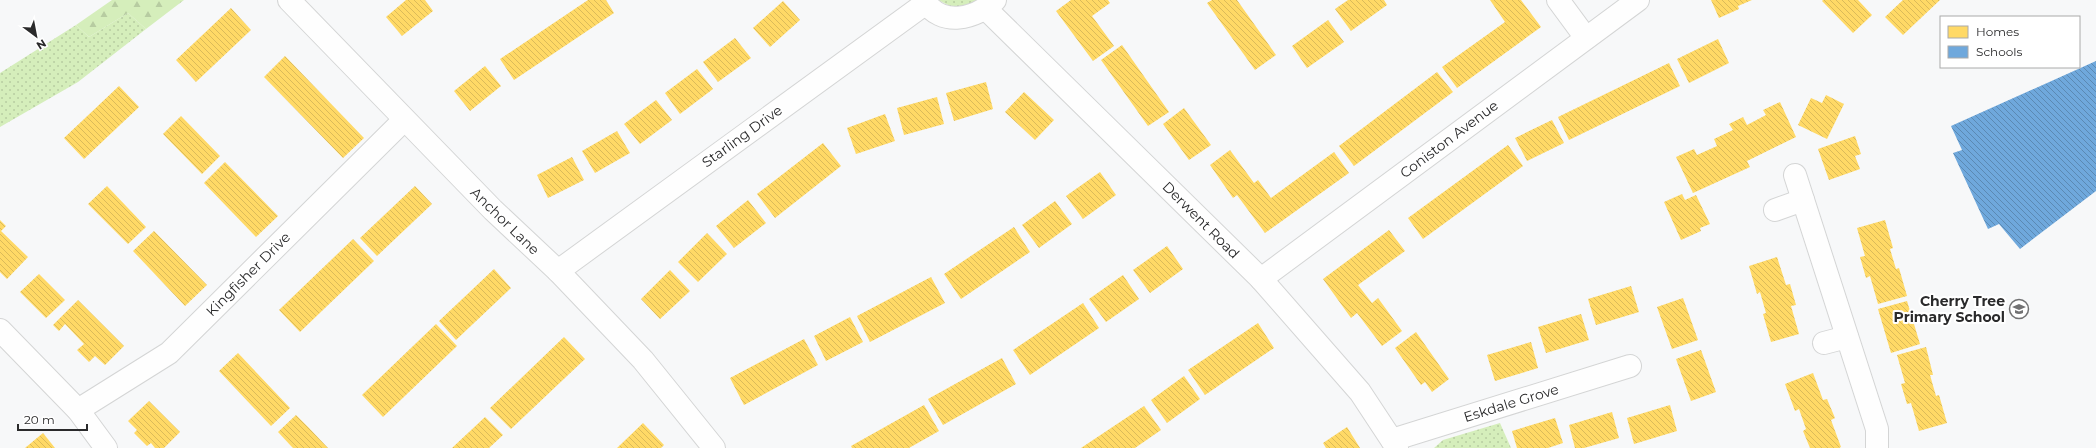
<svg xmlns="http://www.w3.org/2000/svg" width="2096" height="448" font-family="Montserrat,sans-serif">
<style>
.grass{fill:url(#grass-dots)}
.forest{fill:url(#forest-firs)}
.homes{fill:url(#homes-back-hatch)}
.schools{fill:url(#schools-back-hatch)}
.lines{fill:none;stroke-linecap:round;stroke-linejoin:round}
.minor-casing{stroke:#d4d5d5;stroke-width:24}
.minor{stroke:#fefefe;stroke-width:22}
.labels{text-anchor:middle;stroke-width:4;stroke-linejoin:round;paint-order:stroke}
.street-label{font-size:14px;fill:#2a2a2b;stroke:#fff}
.poi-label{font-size:14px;font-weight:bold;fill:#2a2a2b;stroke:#fff;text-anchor:end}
</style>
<defs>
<pattern id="grass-dots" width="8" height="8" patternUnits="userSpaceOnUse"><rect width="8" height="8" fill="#d5eebb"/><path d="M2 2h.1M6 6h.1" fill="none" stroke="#b7cca1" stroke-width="1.8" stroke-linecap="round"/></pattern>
<pattern id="forest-firs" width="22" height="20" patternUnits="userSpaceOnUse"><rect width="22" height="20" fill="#d5eebb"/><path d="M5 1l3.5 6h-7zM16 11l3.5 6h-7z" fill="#b7cca1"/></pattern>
<pattern id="homes-back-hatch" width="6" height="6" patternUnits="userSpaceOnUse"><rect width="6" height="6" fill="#ffd966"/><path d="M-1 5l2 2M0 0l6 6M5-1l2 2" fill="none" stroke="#dbba59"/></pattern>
<pattern id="schools-back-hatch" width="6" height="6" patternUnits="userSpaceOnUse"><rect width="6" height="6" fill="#6fa8dc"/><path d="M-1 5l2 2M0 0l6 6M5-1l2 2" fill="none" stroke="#5b89b3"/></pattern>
</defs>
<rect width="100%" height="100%" fill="#f7f8f9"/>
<g class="grass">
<path d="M938,0h46l-30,8z"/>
<path d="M128,13l18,16 -68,53 -78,45v-54l76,-48 13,12z"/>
<path d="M1500,423l11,25h-77l9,-8z"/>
</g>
<path class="forest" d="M112,0h72l-38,29 -18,-16 -39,24 -13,-12z"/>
<g class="homes">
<path d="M406,0h19l8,11 -31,25 -16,-19z"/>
<path d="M588,0h18l8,13 -100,67 -14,-21z"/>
<path d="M1071,0h37l2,3 -18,13 22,30 -21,15 -37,-50z"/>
<path d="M1212,0h25l39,55 -21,15 -48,-67z"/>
<path d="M1348,0h36l3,5 -36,26 -16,-22z"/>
<path d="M1490,0h31l20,27 -84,61 -15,-21 63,-45z"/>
<path d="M1711,0h41l-14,6 1,3 -20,9z"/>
<path d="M1823,0h35l14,15 -19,18 -31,-32z"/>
<path d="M1903,0h37l-37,35 -18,-18z"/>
<path d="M783,1l17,19 -30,27 -17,-19z"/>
<path d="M231,8l20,22 -55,52 -20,-22z"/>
<path d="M1328,20l16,22 -37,26 -15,-22z"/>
<path d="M735,38l16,20 -33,24 -15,-20z"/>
<path d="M1718,39l11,24 -40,20 -12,-24z"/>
<path d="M1122,45l47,67 -21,14 -47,-66z"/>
<path d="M285,56l79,82 -21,20 -79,-81z"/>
<path d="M1669,63l11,23 -111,54 -11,-23z"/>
<path d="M485,66l16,20 -31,25 -16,-20z"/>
<path d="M697,69l16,20 -33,25 -15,-21z"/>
<path d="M1437,72l16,20 -99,74 -15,-20z"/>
<path d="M986,82l7,27 -39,12 -8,-28z"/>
<path d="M119,86l20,21 -55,52 -20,-21z"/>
<path d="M1024,92l30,28 -19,20 -30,-28z"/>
<path d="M1826,95l18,9 -17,35 -29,-14 13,-27 11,5z"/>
<path d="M937,97l7,27 -40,11 -7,-27z"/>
<path d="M656,100l16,20 -32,24 -16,-20z"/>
<path d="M1780,102l16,35 -49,24 3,6 -57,26 -17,-36 18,-8 3,6 20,-9 -3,-7 19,-9 -4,-6 14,-7 4,8 19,-10 -3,-5z"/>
<path d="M1184,108l27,37 -22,15 -26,-36z"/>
<path d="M885,114l10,27 -39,13 -9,-26z"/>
<path d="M181,116l39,40 -18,18 -39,-40z"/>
<path d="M1552,120l12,23 -37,18 -12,-23z"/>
<path d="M617,131l13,22 -35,20 -13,-22z"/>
<path d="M1855,136l6,18 -6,2 5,13 -31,11 -11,-31z"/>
<path d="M823,143l18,23 -66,52 -18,-24z"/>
<path d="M1508,145l15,21 -100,73 -15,-21z"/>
<path d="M1230,150l24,33 4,-3 13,18 63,-46 15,21 -84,60 -28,-38 -4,3 -23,-33z"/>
<path d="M572,157l12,23 -36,18 -11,-23z"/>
<path d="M225,162l53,54 -22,21 -52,-54z"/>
<path d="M1100,172l16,23 -33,24 -17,-23z"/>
<path d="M107,186l39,41 -18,17 -40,-40z"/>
<path d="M415,186l17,18 -55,52 -17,-18z"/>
<path d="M1682,194l3,6 11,-5 14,29 -10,4 1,3 -20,9 -17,-38z"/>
<path d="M748,200l18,23 -32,25 -18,-22z"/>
<path d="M1055,201l17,23 -33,24 -17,-23z"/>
<path d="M0,220l6,6 -5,5 27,26 -21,22 -7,-7z"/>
<path d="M1885,220l8,28 -3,1 6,20 3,-1 8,28 -29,8 -8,-28 -4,2 -6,-21 5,-1 -8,-28z"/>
<path d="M1014,227l16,25 -69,47 -17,-25z"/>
<path d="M1389,230l16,21 -47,34 14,18 6,-5 24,33 -20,15 -25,-33 -6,5 -28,-39z"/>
<path d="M154,231l53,54 -22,21 -52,-55z"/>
<path d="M707,233l20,21 -29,28 -20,-20z"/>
<path d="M353,239l21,22 -74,71 -21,-22z"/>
<path d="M1167,246l16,23 -33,24 -17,-23z"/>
<path d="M1777,257l9,28 4,-1 6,21 -5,1 8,28 -28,8 -8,-28 3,-1 -6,-21 -3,2 -8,-28z"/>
<path d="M494,269l17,19 -55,52 -17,-19z"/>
<path d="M670,270l20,21 -30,28 -19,-20z"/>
<path d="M39,274l26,26 -19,18 -26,-26z"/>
<path d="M1123,275l16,24 -33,23 -17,-23z"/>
<path d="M931,277l14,26 -75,39 -13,-26z"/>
<path d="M1631,286l8,26 -43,13 -8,-26z"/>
<path d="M1683,298l15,42 -26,9 -15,-42z"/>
<path d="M78,300l46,46 -19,19 -10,-9 -6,6 -12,-12 7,-6 -19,-20 -6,7 -6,-6z"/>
<path d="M1907,301l13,43 -29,9 -13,-44z"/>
<path d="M1083,303l16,25 -69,47 -17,-25z"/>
<path d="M1581,314l8,26 -43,13 -8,-26z"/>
<path d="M850,317l13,25 -37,19 -12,-25z"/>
<path d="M1258,323l16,25 -69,47 -17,-25z"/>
<path d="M436,324l21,22 -74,71 -21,-22z"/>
<path d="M1416,332l33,47 -17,13 -7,-10 -4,3 -26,-37z"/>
<path d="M564,337l21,22 -74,70 -21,-21z"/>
<path d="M804,339l14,26 -74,40 -14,-27z"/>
<path d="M1531,342l7,26 -43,13 -8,-26z"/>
<path d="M1926,347l7,28h-3l6,21 3,-1 8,28 -28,8 -8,-28 -4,1 -6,-20 4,-1 -8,-28z"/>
<path d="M1701,350l15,42 -25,9 -15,-42z"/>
<path d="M238,353l52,55 -19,18 -52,-55z"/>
<path d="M1002,358l14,26 -73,41 -15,-26z"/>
<path d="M1813,373l10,27 4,-1 8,19 -4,2 10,27 -2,1h-29l-7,-17 3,-2 -7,-20 -4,2 -10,-27z"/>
<path d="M1184,376l16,23 -33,24 -16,-23z"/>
<path d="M149,401l31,31 -16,16h-9l-4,-5 -4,3 -13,-13 3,-3 -9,-9z"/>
<path d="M924,405l15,26 -30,17h-57l-1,-2z"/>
<path d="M1670,405l7,26 -43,13 -7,-26z"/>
<path d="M1144,406l17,24 -26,18h-54z"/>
<path d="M1612,412l7,26 -35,10h-9l-6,-23z"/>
<path d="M296,415l13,13 19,20h-35l-2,-2 -13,-14z"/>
<path d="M485,417l18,18 -14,13h-37z"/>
<path d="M1555,418l8,25 -15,5h-31l-5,-17z"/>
<path d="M643,423l21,22 -3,3h-44z"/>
<path d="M1347,427l13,21h-34l-3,-5z"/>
<path d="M43,433l12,15h-30z"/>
</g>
<path class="schools" d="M2096,61v130l-76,58 -21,-25 -11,5 -35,-76 9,-3 -11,-24z"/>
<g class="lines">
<defs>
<g id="minor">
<path d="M289,0l204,210 65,61 85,89 71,88"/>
<path d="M924,0c17,28 52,19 71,0"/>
<path d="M1558,0l28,38"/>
<path d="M986,9l275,270 99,113 37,56"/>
<path d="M1795,175l82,254v19"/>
<path d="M1775,210l28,-10"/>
<path d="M558,271l368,-268"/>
<path d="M1261,279l377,-279"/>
<path d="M0,330l78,80 28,38"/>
<path d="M1824,343l23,-6"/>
<path d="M78,410l91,-57 235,-233"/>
<path d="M1392,440l238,-74"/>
</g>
</defs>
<use href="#minor" class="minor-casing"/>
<use href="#minor" class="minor"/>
</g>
<defs>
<symbol id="school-ring" viewBox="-11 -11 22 22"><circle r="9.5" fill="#fff" stroke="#727273" stroke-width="1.5"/><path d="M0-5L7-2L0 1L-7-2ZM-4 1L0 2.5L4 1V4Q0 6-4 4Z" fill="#727273"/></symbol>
</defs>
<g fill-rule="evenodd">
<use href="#school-ring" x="2008" y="298" width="22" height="22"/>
</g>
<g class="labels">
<g class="street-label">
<text transform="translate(742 136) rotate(-36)" y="5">Starling Drive</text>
<text transform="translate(1449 139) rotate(-37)" y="5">Coniston Avenue</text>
<text transform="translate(1201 220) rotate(45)" y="5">Derwent Road</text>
<text transform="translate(505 221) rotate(44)" y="5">Anchor Lane</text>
<text transform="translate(248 274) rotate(-45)" y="5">Kingfisher Drive</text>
<text transform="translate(1511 403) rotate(-17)" y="5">Eskdale Grove</text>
</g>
<g class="poi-label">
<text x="2005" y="306">Cherry Tree<tspan x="2005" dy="16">Primary School</tspan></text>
</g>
</g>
<rect x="1940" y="16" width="140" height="52" fill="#ffffff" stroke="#aaaaaa"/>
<rect x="1948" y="26" width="20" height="12" fill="#ffd966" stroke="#aaaaaa"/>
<text x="1976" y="36" font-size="12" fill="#2a2a2b">Homes</text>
<rect x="1948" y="46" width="20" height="12" fill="#6fa8dc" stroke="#aaaaaa"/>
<text x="1976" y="56" font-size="12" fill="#2a2a2b">Schools</text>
<g transform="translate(36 36) rotate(148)" stroke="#ffffff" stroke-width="3" paint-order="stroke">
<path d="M0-3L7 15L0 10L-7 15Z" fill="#2a2a2b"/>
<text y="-6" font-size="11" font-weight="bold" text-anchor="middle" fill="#2a2a2b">N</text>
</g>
<path d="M18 424v6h69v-6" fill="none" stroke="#2a2a2b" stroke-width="2"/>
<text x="24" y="424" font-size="12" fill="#2a2a2b" stroke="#ffffff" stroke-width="3" paint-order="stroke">20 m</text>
</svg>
